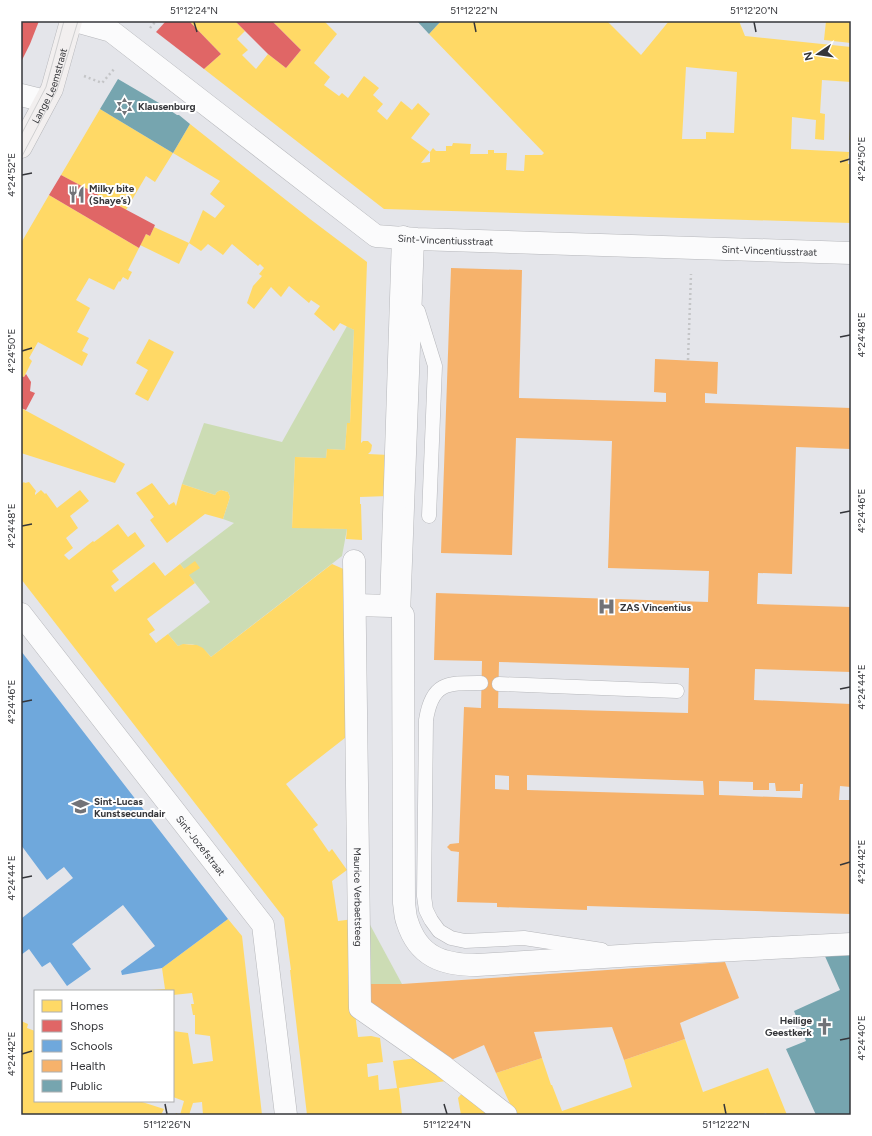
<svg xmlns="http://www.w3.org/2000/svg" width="872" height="1136" font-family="Figtree,sans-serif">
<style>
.green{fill:#ccdcb4}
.homes{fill:#ffd966;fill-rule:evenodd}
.shops{fill:#e06666}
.schools{fill:#6fa8dc}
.health{fill:#f6b26b;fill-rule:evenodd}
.public{fill:#76a5af}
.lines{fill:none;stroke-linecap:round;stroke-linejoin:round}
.lane-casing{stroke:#b6b7bb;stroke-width:15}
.street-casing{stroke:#b6b7bb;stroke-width:23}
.secondary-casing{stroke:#b6b7bb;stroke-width:23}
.path{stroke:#c4c5c7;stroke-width:2.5;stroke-dasharray:2 3;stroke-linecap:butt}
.lane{stroke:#fbfbfc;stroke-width:14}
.street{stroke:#fbfbfc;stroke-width:22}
.secondary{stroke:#f2efef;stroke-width:22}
.tram{stroke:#d0d0d1;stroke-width:1}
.ticks{fill:none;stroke:#35363a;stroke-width:1.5}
.labels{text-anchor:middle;stroke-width:4;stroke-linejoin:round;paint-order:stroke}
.street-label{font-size:10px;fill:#35363a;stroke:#fff}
.poi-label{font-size:10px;font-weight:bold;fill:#35363a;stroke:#fff;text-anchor:start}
.neatline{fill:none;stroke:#35363a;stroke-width:1.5}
.ticks-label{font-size:10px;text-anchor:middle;fill:#35363a}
</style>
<rect width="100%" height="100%" fill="#e4e5ea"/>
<g class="green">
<path d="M347,326l7,4 -4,93h-3l-2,27 -18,-1 -1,9 -31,-1 -3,70 55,2 -5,27 -131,101c-9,-11 -18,-16 -33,-11l-10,-12 42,-32 -30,-38 54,-41 -11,-4 7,-22 -2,-5 -7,-2 -4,2 -2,3 -33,-11 22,-61 78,19z"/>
<path d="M368,921l34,63h-34z"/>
</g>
<g class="homes">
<path d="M189,21h46l10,10 -8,8 11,11 -6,5 14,14 12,-15 18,14 15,-18 -29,-29h52l13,13 -23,29 16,14 -6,8 15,11 3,-3 6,5 16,-22 15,12 -6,7 10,9 -6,7 10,9 14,-19 11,9 6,-7 12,11 -19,24 19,14 -9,11 9,-1v-10l3,-4 3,3h10v-5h6l1,-3 18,1 -1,10h18v-4h6v3h13l-1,17 18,1 1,-16h17l2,-2 -114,-118 -1,-1 12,-13h166l34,34 28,-34h70l6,15 106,11v35l-29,-2 -2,33 5,1 -1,26 -9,-1 1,-19 -24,-3 -1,32 58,3 -1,12h3v59l-467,-14 -180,-140 17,-15zM686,67l51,5 -3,61 -28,-1v7h-24z"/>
<path d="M826,21h25v22l-27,-3z"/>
<path d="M100,109l73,44 -18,29 -9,-6 -20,34 -65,-35z"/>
<path d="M190,124l120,95 57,43 -6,181 2,-2h5l4,4 -1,6 -3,3 21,1 -1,41 -28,1v7h1l1,36 -16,-1 1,-10 -55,-1 3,-71 31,1 1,-9 18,1 2,-27h3l4,-93 -14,-7 -6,8 -20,-17 6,-8 -9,-6 -2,3 -20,-17 -8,11 -10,-10 -17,22 -7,-6 6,-17 9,-10 -3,-2 5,-6 -4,-4 -2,2 -26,-22 -9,11 -15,-11 -7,7 -12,-8 -10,21 -39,-19 6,-11 4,2 4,-9 35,16 14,-33 12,8 10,-12 -15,-12 10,-13 -47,-28z"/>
<path d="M850,128h1v12h-2z"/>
<path d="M49,195l90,53 -11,22 4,2 -4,8 -5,-3 -3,5 -1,-1 -5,9 -25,-12 -13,22 14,8 -13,24 12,6 -7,13 6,3 -6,12 -44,-24 -9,16 3,3 -8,16 -3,-1v-133z"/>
<path d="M149,339l25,13 -26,49 -13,-7 13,-24 -12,-7z"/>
<path d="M21,408l104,56 -10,19 -94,-30z"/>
<path d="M24,482l1,1 4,-1 7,9 -1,2v2l6,-5 4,4 1,-1 11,15 23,-18 9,11 -19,15 8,12 -12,10 7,10 -9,7 5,5 24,-19 1,1 24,-18 10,13 7,-5 10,14 -33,25 7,9 -8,6 4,6 39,-30 11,14 15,-12 4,5 11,-8 5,7 -11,7 6,8 -48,36 8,11 -6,4 7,9 12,-9 10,12 5,-2 14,1 6,3 8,9 121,-93 16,7 2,163 -64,50 32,41 -5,4 16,23 3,-3 15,21 -15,11 6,40 16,-2 1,94 3,24 13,-1 9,2 3,24 -16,2 1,13 10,-2 1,15 18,-2 -4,-27 24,-3 29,23 -47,7 3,27h-95l-17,-145h1l-7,-52 -263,-339v-95z"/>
<path d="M152,483l17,22 5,-3 2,4 6,-22 33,11 2,-3 4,-2 7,2 2,5 -7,22 -18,-5 -38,29 -17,-23 4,-3 -18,-24z"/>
<path d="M228,919l14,17 20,179h-59l-1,-13 -9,1 -4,12h-14l1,-2 4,2 4,-14 -11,-4v-66l15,2 5,31 20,-3 -3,-25 -15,-2v-19h-2l-2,-11h3l-2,-11 -19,2v-4h-22v-1l14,-1 -3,-21z"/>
<path d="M21,1021l7,3 -1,4 8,3v70h104l25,8 -3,6h-140z"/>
<path d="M685,1039l18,53 65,-24 19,47h-20l-1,-2 -5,2h-246l-19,-42 46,-15 9,27h1l10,26 70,-24 -8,-27z"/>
<path d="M463,1092l14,12 10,11h-26l-3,-17z"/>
</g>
<g class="shops">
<path d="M21,21h18l-9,23 -9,18z"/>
<path d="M166,21h23l32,33 -17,15 -48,-37z"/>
<path d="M235,21h37l29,29 -15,18 -18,-14z"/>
<path d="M61,175l94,50 -5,11 -4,-2 -7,14 -90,-53z"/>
<path d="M26,374l5,8 -1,9 5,2 -9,17 -5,-2v-32l3,1z"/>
</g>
<path class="schools" d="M21,651l207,268 -66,49 -40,7 -1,-4 34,-25 -32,-41 -51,39 19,25 -24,17 -17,-24 -8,5 -13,-18 -8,6v-39l1,2 51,-40 -9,-11 -17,13 -26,-35z"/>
<g class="health">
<path d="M451,268l71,2 -3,128 147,4v-9l-12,-1 1,-33 63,3 -1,32 -12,-1v10l146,5v41l-55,-2 -4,127 -34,-1 -1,31 94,3v65l-96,-3 -1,31 97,4v83l-11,-1 -1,14h12v114l-264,-8v4l-90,-3v-4l-40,-1 2,-50 -8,-1 -4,-4 3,-3 9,-1 5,-136 17,1 1,-47 -48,-1 2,-67 272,9 1,-31 -101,-3 4,-127 -96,-3 -4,117 -71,-2zM499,662l190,6 -1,45 -190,-5zM495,775l14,1v14l-14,-1zM527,775l176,6 1,14 -177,-5zM719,781l34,1v8h16v-7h6l1,8h24v-7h3l-1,14 -83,-3z"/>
<path d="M725,962l14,36 -59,25 5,16 -61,21 -12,-33 -78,5 8,26 -46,15 -12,-28 -35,16 -80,-57 -1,-20h34z"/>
</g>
<g class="public">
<path d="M417,21h24l-12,13z"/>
<path d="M118,79l53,31v1l6,4h2l11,9 -17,29 -73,-44z"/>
<path d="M851,951v164h-35l-30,-66 20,-8 -12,-30 46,-21 -16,-36z"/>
</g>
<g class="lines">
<defs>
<g id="lane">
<path d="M418,311l17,55 -6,150"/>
<path d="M403,615l14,-376"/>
<path d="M481,683c-34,0 -49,-1 -55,37l-2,176 2,14 5,10 8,11 12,7 14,3 59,-3 78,12"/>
<path d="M499,684l178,7"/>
</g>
<g id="street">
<path id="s1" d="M75,21l36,10 265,205 41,3 434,14"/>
<path d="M21,95l24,6"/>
<path id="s2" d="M354,561l6,447 83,58 63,49"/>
<path d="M355,605l36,1 12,-369"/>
<path id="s3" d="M21,614l242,311 23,190"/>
<path d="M403,615l1,288c1,6 1,13 3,18 11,36 36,44 70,44l159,-10 215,-11"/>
</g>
<g id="secondary">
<path id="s4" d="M21,147l31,-58 19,-68"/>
</g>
</defs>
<use href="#lane" class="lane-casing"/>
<use href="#street" class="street-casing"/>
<use href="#secondary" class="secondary-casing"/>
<g class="path">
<path d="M150,28l6,-7"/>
<path d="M84,76l18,7 13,-15"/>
<path d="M688,360l3,-86"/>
</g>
<use href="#lane" class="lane"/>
<use href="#street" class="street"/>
<use href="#secondary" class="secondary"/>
<g class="tram">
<path d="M21,135l25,-48 18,-66"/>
<path d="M21,158l36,-68 21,-69"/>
</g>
</g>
<path class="ticks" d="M194,22l3,10M474,22l2,10M754,22l2,10M840,162l10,-3M22,175l10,-2M840,337l10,-2M22,351l10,-3M840,513l10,-2M22,526l10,-2M840,689l10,-2M22,702l10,-2M840,865l10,-3M22,878l10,-2M840,1040l10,-2M22,1054l10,-3M165,1104l2,10M444,1104l3,10M724,1104l2,10"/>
<defs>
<symbol id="synagogue-bare" viewBox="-9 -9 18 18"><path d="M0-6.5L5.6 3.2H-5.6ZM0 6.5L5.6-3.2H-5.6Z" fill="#727378" stroke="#fff" stroke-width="2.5" paint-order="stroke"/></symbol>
<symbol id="restaurant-bare" viewBox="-9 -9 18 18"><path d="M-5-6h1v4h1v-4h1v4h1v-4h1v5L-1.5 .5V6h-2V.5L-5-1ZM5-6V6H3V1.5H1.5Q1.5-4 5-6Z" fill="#727378" stroke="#fff" stroke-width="2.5" paint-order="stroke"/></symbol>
<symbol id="hospital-bare" viewBox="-9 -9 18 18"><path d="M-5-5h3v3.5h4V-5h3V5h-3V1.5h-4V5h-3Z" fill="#727378" stroke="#fff" stroke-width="2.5" paint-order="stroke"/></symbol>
<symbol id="school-bare" viewBox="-9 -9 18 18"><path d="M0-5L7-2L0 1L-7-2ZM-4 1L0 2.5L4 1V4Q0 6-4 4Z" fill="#727378" stroke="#fff" stroke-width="2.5" paint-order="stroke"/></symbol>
<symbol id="church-bare" viewBox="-9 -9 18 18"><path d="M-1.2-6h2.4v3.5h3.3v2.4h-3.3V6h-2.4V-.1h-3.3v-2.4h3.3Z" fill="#727378" stroke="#fff" stroke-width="2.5" paint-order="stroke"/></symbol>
</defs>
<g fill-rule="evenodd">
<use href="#synagogue-bare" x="112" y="94" width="25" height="25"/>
<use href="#restaurant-bare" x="64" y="182" width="25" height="25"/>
<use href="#hospital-bare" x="594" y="594" width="25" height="25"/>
<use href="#school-bare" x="68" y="794" width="25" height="25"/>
<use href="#church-bare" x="812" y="1014" width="25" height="25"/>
</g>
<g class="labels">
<g class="street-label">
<text dy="4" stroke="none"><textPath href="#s4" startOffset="68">Lange Leemstraat</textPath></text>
<text dy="4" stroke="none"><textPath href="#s1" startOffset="442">Sint-Vincentiusstraat</textPath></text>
<text dy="4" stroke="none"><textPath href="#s1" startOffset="766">Sint-Vincentiusstraat</textPath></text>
<text dy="4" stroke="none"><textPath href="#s3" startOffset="293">Sint-Jozefstraat</textPath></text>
<text dy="4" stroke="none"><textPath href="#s2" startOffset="336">Maurice Verbaetsteeg</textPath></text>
</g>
<g class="poi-label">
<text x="138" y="110">Klausenburg</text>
<text x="89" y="192">Milky bite<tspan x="89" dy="12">(Shaye’s)</tspan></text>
<text x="620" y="611">ZAS Vincentius</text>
<text x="94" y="805">Sint-Lucas<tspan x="94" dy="12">Kunstsecundair</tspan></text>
<text x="812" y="1024" text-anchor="end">Heilige<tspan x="812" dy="12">Geestkerk</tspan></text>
</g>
</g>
<rect width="872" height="1136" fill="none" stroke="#ffffff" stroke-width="44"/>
<rect x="34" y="990" width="140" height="112" fill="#ffffff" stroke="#aeafb0"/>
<rect x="42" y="1000" width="20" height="12" fill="#ffd966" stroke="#aeafb0"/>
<text x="70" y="1010" font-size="12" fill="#35363a">Homes</text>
<rect x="42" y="1020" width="20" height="12" fill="#e06666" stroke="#aeafb0"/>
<text x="70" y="1030" font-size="12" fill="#35363a">Shops</text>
<rect x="42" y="1040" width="20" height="12" fill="#6fa8dc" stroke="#aeafb0"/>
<text x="70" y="1050" font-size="12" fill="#35363a">Schools</text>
<rect x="42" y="1060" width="20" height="12" fill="#f6b26b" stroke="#aeafb0"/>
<text x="70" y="1070" font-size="12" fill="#35363a">Health</text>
<rect x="42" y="1080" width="20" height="12" fill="#76a5af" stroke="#aeafb0"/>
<text x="70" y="1090" font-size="12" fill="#35363a">Public</text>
<g transform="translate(818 54) rotate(257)" stroke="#ffffff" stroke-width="3" paint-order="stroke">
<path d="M0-3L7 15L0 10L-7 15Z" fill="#35363a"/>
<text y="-6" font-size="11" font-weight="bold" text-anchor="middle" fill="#35363a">N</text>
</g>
<rect x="22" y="22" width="828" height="1092" class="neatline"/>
<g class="ticks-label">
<text x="194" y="14">51°12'24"N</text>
<text x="474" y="14">51°12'22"N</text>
<text x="754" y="14">51°12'20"N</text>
<text transform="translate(861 159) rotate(-90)" y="4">4°24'50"E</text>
<text transform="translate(11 175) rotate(-90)" y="4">4°24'52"E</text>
<text transform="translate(861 335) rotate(-90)" y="4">4°24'48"E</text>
<text transform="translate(11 351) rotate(-90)" y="4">4°24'50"E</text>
<text transform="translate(861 511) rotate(-90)" y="4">4°24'46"E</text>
<text transform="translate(11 526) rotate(-90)" y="4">4°24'48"E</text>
<text transform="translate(861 687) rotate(-90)" y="4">4°24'44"E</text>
<text transform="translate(11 702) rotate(-90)" y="4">4°24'46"E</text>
<text transform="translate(861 862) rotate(-90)" y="4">4°24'42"E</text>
<text transform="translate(11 878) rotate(-90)" y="4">4°24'44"E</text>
<text transform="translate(861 1038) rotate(-90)" y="4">4°24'40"E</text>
<text transform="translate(11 1054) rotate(-90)" y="4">4°24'42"E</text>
<text x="167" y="1128">51°12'26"N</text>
<text x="447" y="1128">51°12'24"N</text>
<text x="726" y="1128">51°12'22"N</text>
</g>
</svg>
